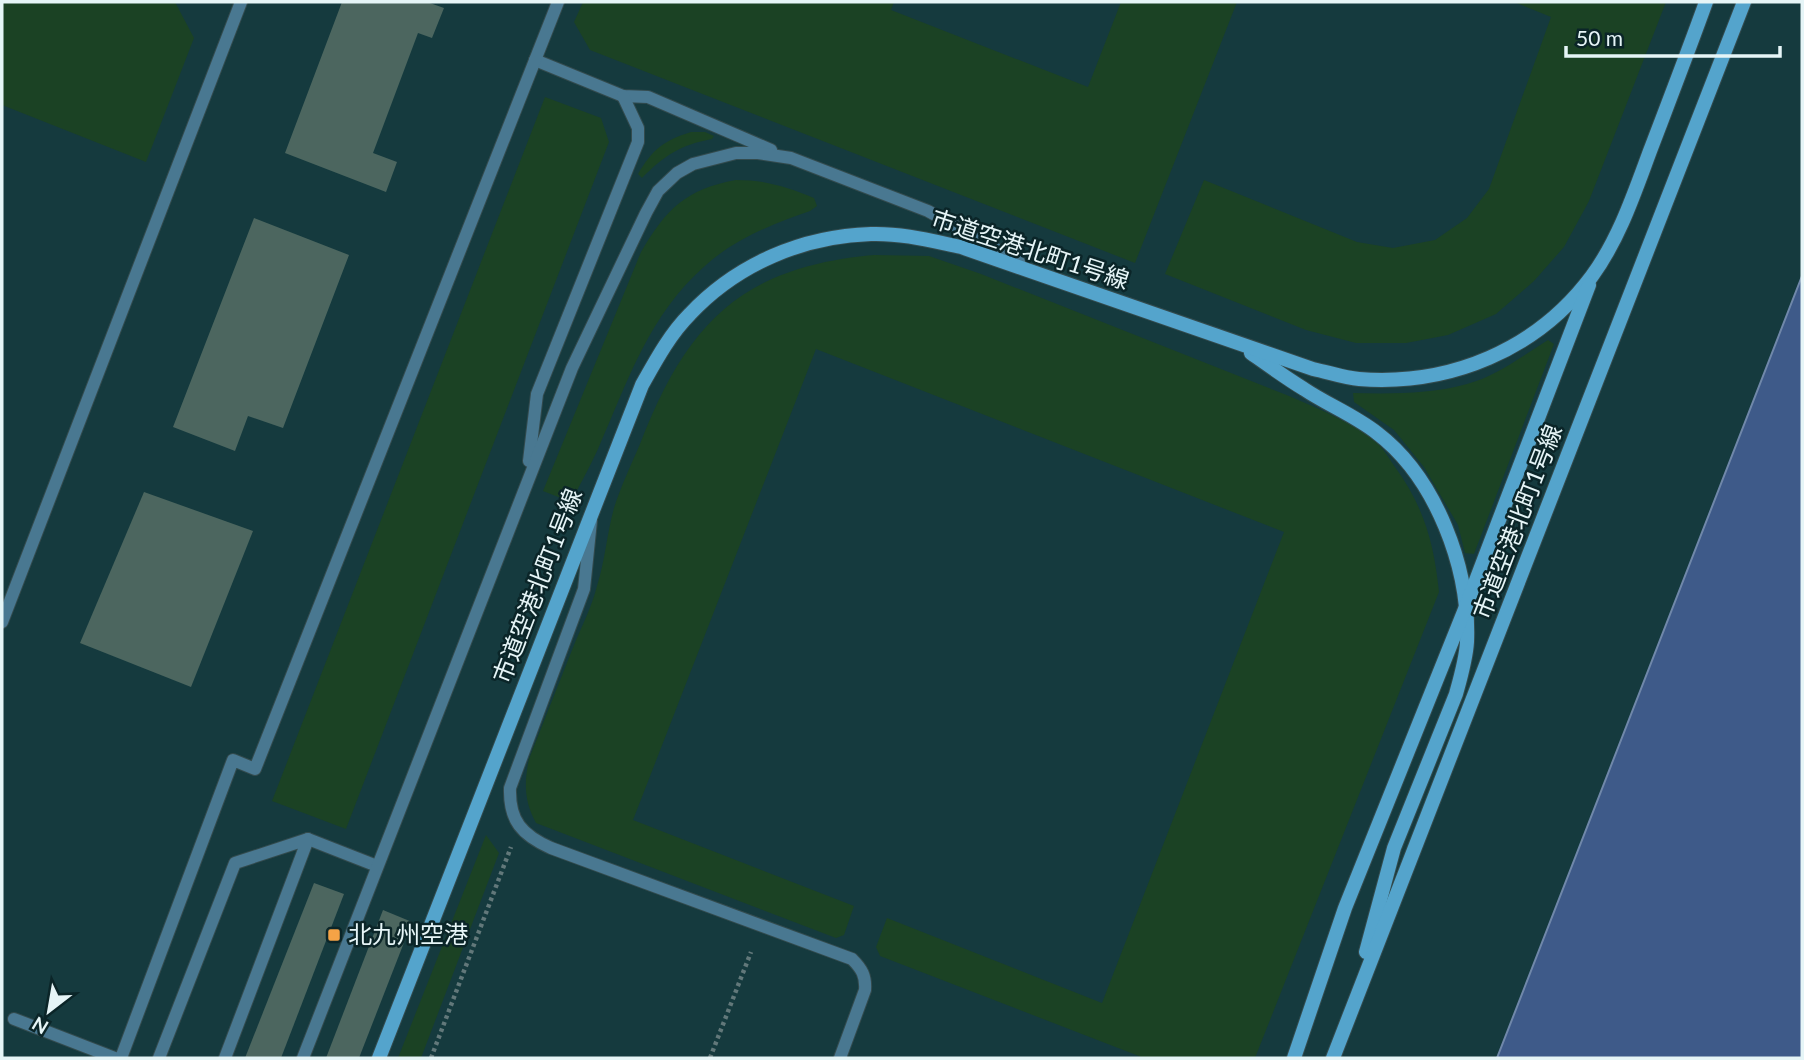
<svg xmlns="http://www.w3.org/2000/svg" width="1804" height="1060" font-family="Lato,'Noto Sans JP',sans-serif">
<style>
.built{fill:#153a3e}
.green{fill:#1b4224}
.water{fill:#3e5a89;stroke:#7088aa;stroke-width:2}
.building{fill:#4c665f}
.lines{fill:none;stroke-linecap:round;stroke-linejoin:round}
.lane-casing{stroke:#334b4e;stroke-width:14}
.secondary-casing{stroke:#334b4e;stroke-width:16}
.path{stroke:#62787a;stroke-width:4.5;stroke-dasharray:3.5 3.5;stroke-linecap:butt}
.lane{stroke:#497891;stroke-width:12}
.secondary{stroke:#54a4cc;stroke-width:14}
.poi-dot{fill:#f5a346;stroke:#0b2528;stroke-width:2.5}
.labels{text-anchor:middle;stroke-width:5;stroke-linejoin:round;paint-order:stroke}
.street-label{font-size:24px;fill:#e6f5f7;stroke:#0b2528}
.poi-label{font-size:24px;fill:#e6f5f7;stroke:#0b2528;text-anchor:start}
</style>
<rect width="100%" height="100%" fill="#162f32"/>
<path class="built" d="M2,2h1800v274l-305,782h-1495z"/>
<g class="green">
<path d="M2,2h173l19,36 -48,124 -144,-57z"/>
<path d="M583,2h311l-3,8 197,77 33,-85h116l-102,261 -545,-213 -16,-28z"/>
<path d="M1514,2h152l-77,199 -25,46 -30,34 -38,33 -48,21 -42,8h-50l-50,-13 -141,-56 39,-94 153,62 36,6 42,-8 32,-22 22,-29 62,-172z"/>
<path d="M545,97l56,21 8,24 -263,687 -74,-28z"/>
<path d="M691,132h14l9,4 -2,3c-32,6 -47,16 -70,39l-4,-4c15,-25 25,-33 53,-42z"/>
<path d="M736,180c29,0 51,7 78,18l3,8 -7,5c-37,13 -74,27 -104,54 -57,49 -79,118 -108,184 -8,18 -18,35 -27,53l-28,-11 98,-239c25,-43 45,-63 95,-72z"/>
<path d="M874,255l55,1 52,18 308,122c28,12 68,28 90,49 6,6 11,15 16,22 29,40 39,76 44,125l-184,466h-111l-264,-102 -4,-9 11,-29 215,85 182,-471 -468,-183 -183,471 221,86 -10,29 -8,3 -300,-115c-12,-22 -12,-40 -7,-64 15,-38 30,-76 45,-114 8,-19 18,-39 23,-59 8,-25 10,-53 17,-78 7,-22 17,-43 26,-64 47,-121 101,-177 234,-189z"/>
<path d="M1548,340l6,4 -80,210 -9,-1 -7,-28 -34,-58 -30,-37 -40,-28 -1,-9c36,1 80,1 114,-9 30,-8 55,-28 81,-44z"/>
<path d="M486,835l13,18 -78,205h-23z"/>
</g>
<path class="water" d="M1802,276v782h-305z"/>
<g class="building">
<path d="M342,2h85l17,6 -12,30 -14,-5 -45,120 24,9 -11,30 -101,-39z"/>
<path d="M254,218l95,37 -66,173 -35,-12 -13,35 -62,-24z"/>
<path d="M144,492l109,39 -62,156 -111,-44z"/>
<path d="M314,883l30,11 -63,164h-36z"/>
<path d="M383,910l29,12 -53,136h-33z"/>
</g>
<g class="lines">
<defs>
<g id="lane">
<path d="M535,60l88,36 25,1 123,53"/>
<path d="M529,461l8,-67 101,-252v-14l-15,-32"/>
<path d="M591,521l-7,68 -74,199c-1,33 12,47 41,60l301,111c10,10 14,17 13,31l-25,68"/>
<path d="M2,622l239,-620"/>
<path d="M308,839l69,27"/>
<path d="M14,1019l101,39"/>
<path d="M121,1058l112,-298 22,9 303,-767"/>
<path d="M159,1058l76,-195 73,-24 -83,219"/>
<path d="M303,1058l269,-690 74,-155 12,-22 19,-18 16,-9 43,-11h22l33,5 137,53 91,51"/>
</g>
<g id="secondary">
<path d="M1251,353c17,12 35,25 53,36 24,16 50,26 73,44 59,45 93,135 90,209 -1,17 -6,34 -11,52l-62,154 -28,104"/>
<path d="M379,1058l263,-673c14,-25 28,-51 48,-71 47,-50 113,-78 181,-80 31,-1 61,7 90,13l352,122c15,3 31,9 46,10 91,7 178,-29 233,-103 27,-37 42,-82 58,-125 19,-50 38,-99 56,-149"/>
<path d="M1294,1058l51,-150 120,-299 124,-324"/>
<path d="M1333,1058l411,-1056"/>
</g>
</defs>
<use href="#lane" class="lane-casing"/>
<use href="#secondary" class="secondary-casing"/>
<g class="path">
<path d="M431,1058l80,-211"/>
<path d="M710,1058l41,-106"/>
</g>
<use href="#lane" class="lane"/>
<use href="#secondary" class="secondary"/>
</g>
<rect class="poi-dot" x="327" y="928" width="14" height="14" rx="3.5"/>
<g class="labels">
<g class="street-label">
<text transform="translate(1030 250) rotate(18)" y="8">市道空港北町1号線</text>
<text transform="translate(1518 522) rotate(-69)" y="8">市道空港北町1号線</text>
<text transform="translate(538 586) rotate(-69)" y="8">市道空港北町1号線</text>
</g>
<g class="poi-label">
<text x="348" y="943">北九州空港</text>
</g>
</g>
<rect width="1804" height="1060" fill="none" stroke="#e6f5f7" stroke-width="7"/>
<g transform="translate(49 1011) rotate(211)" stroke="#0b2528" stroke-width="5" paint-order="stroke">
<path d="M0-5L12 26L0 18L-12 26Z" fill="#e6f5f7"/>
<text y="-10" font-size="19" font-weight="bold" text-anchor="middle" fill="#e6f5f7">N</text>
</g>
<path d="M1566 46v10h214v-10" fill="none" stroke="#e6f5f7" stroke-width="3.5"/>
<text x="1576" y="46" font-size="21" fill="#e6f5f7" stroke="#0b2528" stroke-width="5" paint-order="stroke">50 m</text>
</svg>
